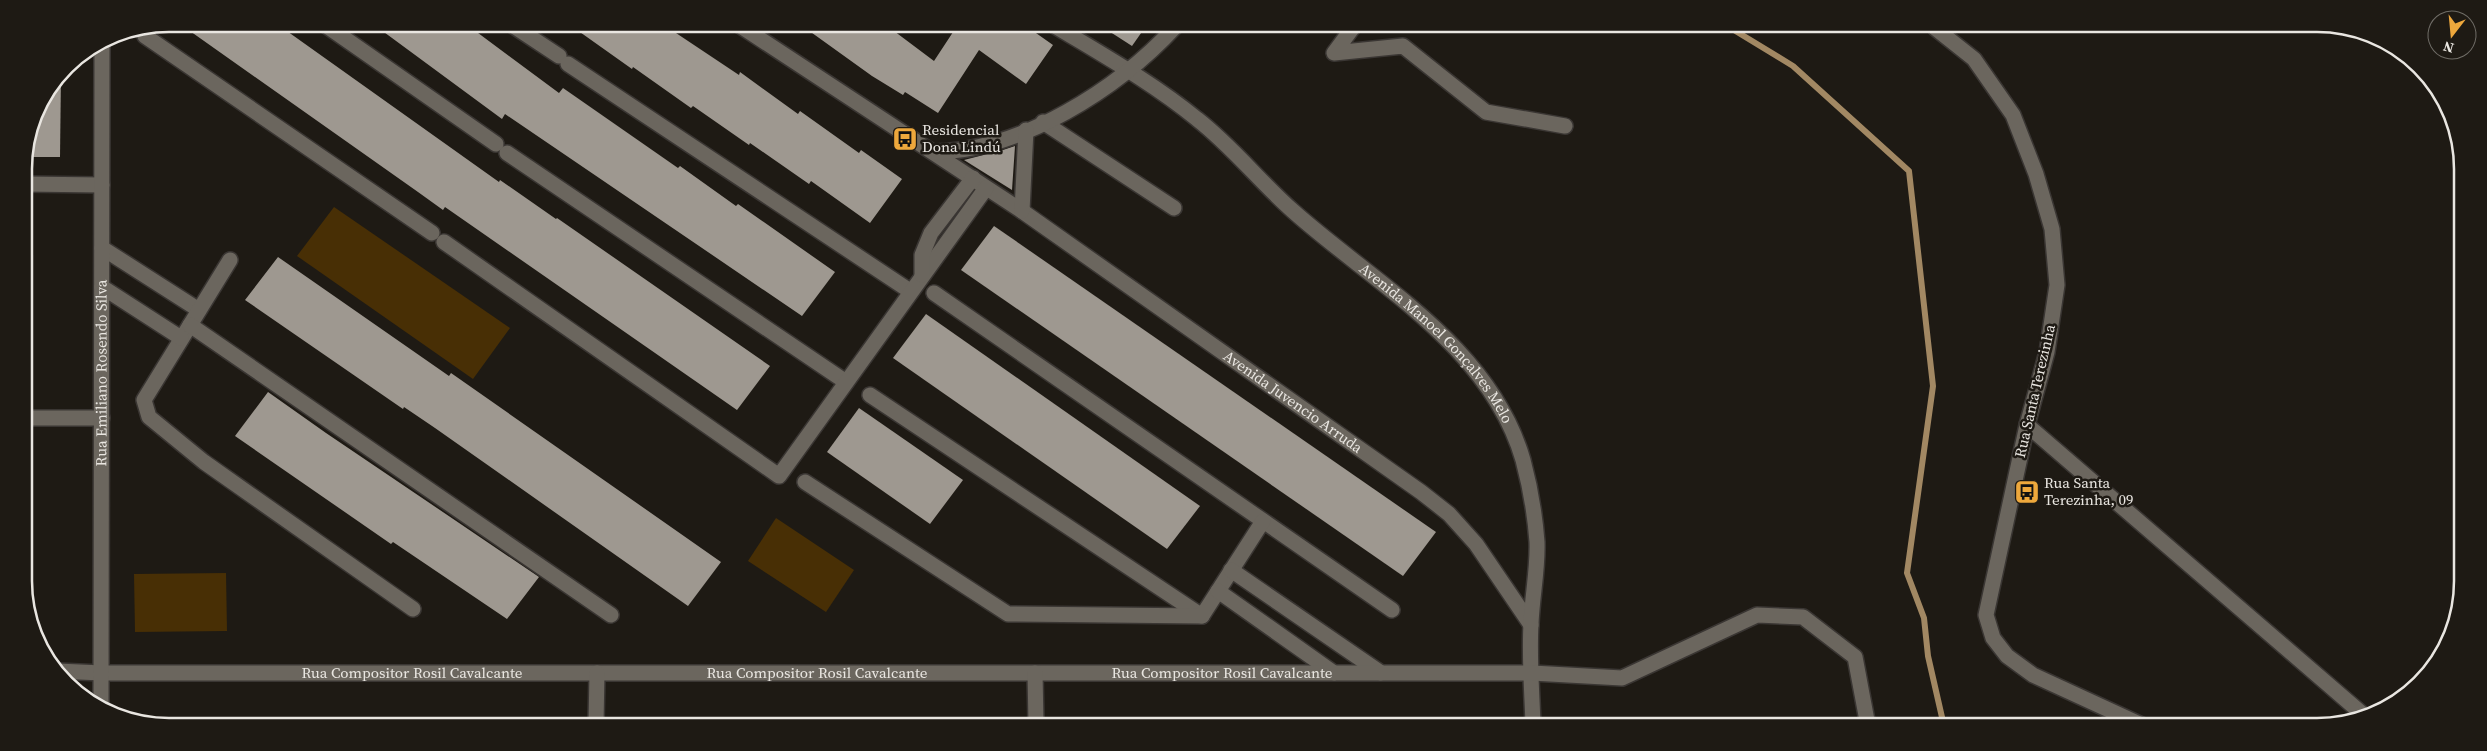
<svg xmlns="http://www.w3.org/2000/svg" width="2487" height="751" font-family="'Source Serif 4',serif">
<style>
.green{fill:#482f05}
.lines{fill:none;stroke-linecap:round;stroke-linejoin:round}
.stream{stroke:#a28863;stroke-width:6}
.building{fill:#9e9890}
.minor-casing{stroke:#3a3633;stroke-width:18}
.minor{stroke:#6b665e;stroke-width:15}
.labels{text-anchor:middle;stroke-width:5;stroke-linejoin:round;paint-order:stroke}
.poi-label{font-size:15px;fill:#e9e6e1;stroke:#1e1a14;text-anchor:start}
.street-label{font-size:15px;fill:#e9e6e1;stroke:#1e1a14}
.rim{fill:none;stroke:#e9e6e1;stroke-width:2.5}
</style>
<rect width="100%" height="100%" fill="#1e1a14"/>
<g class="green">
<path d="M334,207l176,121 -37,51 -176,-123z"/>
<path d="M776,518l78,52 -28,42 -78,-51z"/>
<path d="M226,573l1,58 -92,1 -1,-58z"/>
</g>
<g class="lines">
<path class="stream" d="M1729,27l64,39 116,105 24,215 -26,187 17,45 4,38 16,70"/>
</g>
<g class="building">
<path d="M180,24h97l222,158 1,-2 56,39 1,-1 213,148 -33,44 -292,-203 -2,3 -25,-18z"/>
<path d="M373,24h93l93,69 4,-5 115,80 2,-2 56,40 2,-2 97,68 -33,44 -297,-202 -3,5z"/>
<path d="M570,25h94l75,50 1,-3 58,42 2,-3 59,42 2,-3 41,29 -32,44 -59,-42 -2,3 -59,-41 -1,2 -56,-39 -2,2 -58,-41 -1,2z"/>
<path d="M801,25h85l48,36 23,-35h69l27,19 -27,39 -47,-34 -41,63 -33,-21 -2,3 -31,-19z"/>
<path d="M1101,26h45l-14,20z"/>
<path d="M61,74l-1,83h-35l14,-52z"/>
<path d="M1015,146l-3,44 -48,-30 39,-10z"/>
<path d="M994,226l442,306 -33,44 -442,-306z"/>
<path d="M278,257l171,119 2,-3 270,189 -33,44 -253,-178 -31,-21 -1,2 -158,-109z"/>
<path d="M926,314l274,192 -33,43 -274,-191z"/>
<path d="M268,392l58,41 213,144 -32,42 -114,-77 -2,2 -156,-108z"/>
<path d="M859,408l104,72 -33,44 -103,-72z"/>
</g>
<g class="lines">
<defs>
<g id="minor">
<path d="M324,24l172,120"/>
<path d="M512,25l47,31"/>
<path id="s1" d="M739,25l283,186 399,281 28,22 27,30 55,81"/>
<path id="s2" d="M1055,26c48,29 98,57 142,93 35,27 63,63 96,92 83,74 197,135 230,249 7,26 12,55 14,82 1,27 -5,55 -6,82 -2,34 1,68 2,101"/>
<path d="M1354,26l-20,27 69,-7 83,66 79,14"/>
<path d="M1935,28l39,31 39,56 23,59 16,55 5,56 -10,67 -20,73 -41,190 7,23 14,18 26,19 113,52"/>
<path d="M145,29v7l287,197"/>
<path d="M568,64l342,227"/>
<path d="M1043,122l131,86"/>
<path d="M934,152c87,-1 184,-63 242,-126"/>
<path d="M507,153l339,229"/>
<path d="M24,184l78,1"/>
<path d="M1022,211l4,-81"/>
<path d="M444,242l335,234 207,-288"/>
<path d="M102,248l97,62"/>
<path d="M230,260l-86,140 5,17 55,45 209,147"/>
<path d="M922,275v-20l9,-22 42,-55"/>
<path d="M102,287l79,51"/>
<path d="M934,293l458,317"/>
<path d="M190,325l421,290"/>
<path d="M870,395l332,221"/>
<path d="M25,418h77"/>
<path d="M2027,425l340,293"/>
<path d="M805,482l203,132 194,2 61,-95"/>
<path d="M1231,570l150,103"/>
<path d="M1218,591l116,82"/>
<path id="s3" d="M57,671l45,2h1430l90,5 135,-63 46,2 52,40 13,69"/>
<path d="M1035,673l1,51"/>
<path id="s4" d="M101,703l1,-660"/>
<path d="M596,723l1,-50"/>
</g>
</defs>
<use href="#minor" class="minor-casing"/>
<use href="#minor" class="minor"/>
</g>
<defs>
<symbol id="bus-square" viewBox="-11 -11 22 22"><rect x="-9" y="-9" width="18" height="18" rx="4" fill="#eea83c" stroke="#1e1a14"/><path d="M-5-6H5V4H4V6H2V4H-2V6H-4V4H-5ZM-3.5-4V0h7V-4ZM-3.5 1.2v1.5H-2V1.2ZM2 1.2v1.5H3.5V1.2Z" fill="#111"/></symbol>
</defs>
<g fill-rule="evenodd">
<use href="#bus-square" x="891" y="125" width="28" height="28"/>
<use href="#bus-square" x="2013" y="478" width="28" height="28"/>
</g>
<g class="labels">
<g class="poi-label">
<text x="922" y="135">Residencial<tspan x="922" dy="17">Dona Lindú</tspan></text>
<text x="2044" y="488">Rua Santa<tspan x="2044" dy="17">Terezinha, 09</tspan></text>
</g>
<g class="street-label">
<text dy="5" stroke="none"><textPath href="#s2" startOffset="499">Avenida Manoel Gonçalves Melo</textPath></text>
<text dy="5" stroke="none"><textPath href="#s4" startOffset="330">Rua Emiliano Rosendo Silva</textPath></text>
<text transform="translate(2035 391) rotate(-77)" y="5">Rua Santa Terezinha</text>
<text dy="5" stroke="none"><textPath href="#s1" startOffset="670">Avenida Juvencio Arruda</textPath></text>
<text dy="5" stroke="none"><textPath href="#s3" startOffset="355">Rua Compositor Rosil Cavalcante</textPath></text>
<text dy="5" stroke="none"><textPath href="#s3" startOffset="760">Rua Compositor Rosil Cavalcante</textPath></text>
<text dy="5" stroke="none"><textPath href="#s3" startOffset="1165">Rua Compositor Rosil Cavalcante</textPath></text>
</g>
</g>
<path d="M0 0H2487V751H0ZM169 32H2317A137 137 0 0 1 2454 169V581A137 137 0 0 1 2317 718H169A137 137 0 0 1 32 581V169A137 137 0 0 1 169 32Z" fill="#1e1a14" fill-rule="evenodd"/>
<path class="rim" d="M169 32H2317A137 137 0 0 1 2454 169V581A137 137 0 0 1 2317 718H169A137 137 0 0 1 32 581V169A137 137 0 0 1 169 32Z"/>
<g transform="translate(2452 35) rotate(196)"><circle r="24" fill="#1e1a14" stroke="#6f6c66"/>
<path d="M0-4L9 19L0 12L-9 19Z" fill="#eea83c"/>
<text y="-8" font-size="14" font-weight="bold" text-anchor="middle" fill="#e9e6e1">N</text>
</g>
</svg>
